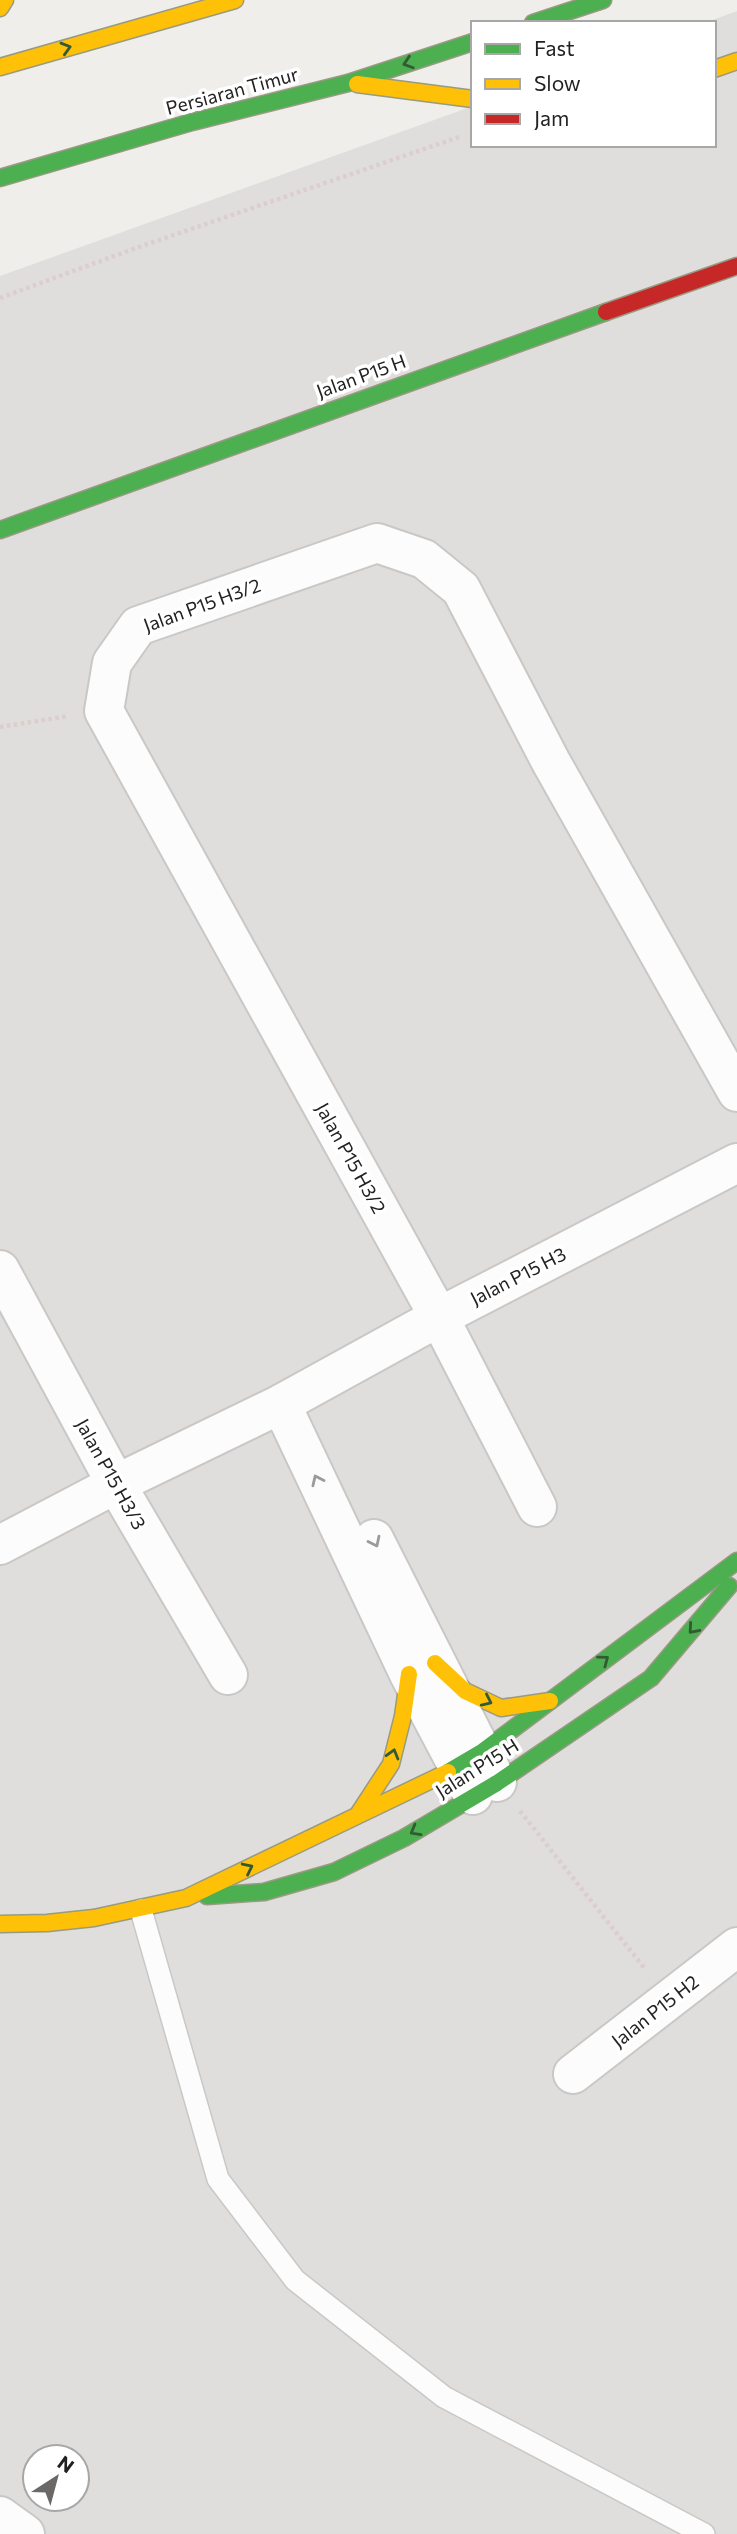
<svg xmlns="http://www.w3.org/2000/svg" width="737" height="2534" font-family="Commissioner,sans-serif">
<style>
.residential{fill:#dfdedc;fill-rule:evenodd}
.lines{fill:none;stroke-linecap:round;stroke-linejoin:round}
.lane-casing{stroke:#c9c8c7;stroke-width:24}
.street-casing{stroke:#c9c8c7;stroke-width:42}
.fast-casing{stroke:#999a82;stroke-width:19}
.slow-casing{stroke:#999a82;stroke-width:19}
.jam-casing{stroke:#999a82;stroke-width:19}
.path{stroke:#dccecd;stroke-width:4.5;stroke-dasharray:3.5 3.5;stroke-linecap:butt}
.lane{stroke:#fdfcfc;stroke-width:21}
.street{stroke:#fdfcfc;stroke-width:38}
.fast{stroke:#4caf50;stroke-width:16}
.slow{stroke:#ffc107;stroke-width:16}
.jam{stroke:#c62828;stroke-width:16}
.oneway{stroke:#335a34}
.oneway2{stroke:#9a9a9a}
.labels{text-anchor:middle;stroke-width:7;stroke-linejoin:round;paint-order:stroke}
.street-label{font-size:19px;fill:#222;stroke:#fff}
</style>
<rect width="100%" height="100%" fill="#f0eeeb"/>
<path class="residential" d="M737,11v2523h-737v-2258l473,-170v39h241v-122h-10zM35,2457h42v42h-42z"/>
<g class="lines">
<defs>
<path id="lane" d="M141,1910l77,269 77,101 149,117 260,137"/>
<g id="street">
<path d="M0,1270l116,214 112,191"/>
<path d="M281,1404l128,270 64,121"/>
<path d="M537,1507l-98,-190 -335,-606 8,-48 26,-37 239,-83 47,16 37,30 90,173 186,330"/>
<path d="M374,1539l123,243"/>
<path d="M0,1545l116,-61 165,-80 158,-87 298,-154"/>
<path d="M573,2074l164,-127"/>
<path d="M0,2516l25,18"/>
</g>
<g id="fast">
<path d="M533,23l70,-23"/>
<path d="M0,178l192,-56 156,-39 125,-41"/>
<path d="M0,530l606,-218"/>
<path d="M448,1772l34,-20 255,-191"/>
<path d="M207,1896l57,-4 70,-20 70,-34 93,-55 154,-105 78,-92"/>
</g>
<g id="slow">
<path d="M0,8l5,-8"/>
<path d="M0,67l235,-67"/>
<path d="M714,69l23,-8"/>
<path d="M357,84l116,15"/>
<path d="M435,1663l30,28 36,17 49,-7"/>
<path d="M359,1813l32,-49 12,-48 6,-42"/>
<path d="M0,1924l47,-1 47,-5 92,-20 262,-126"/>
</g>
<path id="jam" d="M606,312l131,-46"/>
</defs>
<use href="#lane" class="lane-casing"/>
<use href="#street" class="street-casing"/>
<use href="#fast" class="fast-casing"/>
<use href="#slow" class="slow-casing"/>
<use href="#jam" class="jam-casing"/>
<g class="path">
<path d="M0,298l136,-50 323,-111"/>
<path d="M0,727l68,-11"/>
<path d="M520,1811l125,158"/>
</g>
<use href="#lane" class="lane"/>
<use href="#street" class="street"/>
<use href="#fast" class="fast"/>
<use href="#slow" class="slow"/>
<use href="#jam" class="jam"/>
</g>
<defs><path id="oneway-chevron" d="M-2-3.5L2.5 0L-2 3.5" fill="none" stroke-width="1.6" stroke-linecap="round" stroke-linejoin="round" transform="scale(1.75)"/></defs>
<g class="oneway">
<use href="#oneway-chevron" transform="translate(66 48) rotate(-16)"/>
<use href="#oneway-chevron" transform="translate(408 63) rotate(162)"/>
<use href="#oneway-chevron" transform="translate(693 1629) rotate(131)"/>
<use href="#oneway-chevron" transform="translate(604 1660) rotate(-37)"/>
<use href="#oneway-chevron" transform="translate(487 1701) rotate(25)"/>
<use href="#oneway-chevron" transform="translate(393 1754) rotate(-74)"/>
<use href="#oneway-chevron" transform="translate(415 1831) rotate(150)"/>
<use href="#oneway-chevron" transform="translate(248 1868) rotate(-26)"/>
</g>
<g class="oneway2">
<use href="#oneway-chevron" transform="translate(317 1480) rotate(-115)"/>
<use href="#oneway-chevron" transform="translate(375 1542) rotate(64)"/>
</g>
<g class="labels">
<g class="street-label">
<text transform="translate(232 91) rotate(-15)" y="7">Persiaran Timur</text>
<text transform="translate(361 376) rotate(-20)" y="7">Jalan P15 H</text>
<text transform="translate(202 605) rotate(-20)" y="7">Jalan P15 H3/2</text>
<text transform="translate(351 1158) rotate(61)" y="7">Jalan P15 H3/2</text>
<text transform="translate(518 1276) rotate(-27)" y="7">Jalan P15 H3</text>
<text transform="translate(111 1474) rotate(61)" y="7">Jalan P15 H3/3</text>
<text transform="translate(477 1768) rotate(-32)" y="7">Jalan P15 H</text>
<text transform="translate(655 2011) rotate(-38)" y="7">Jalan P15 H2</text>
</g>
</g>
<rect x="471" y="21" width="245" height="126" fill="#ffffff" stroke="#a7a7a7" stroke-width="2"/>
<rect x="485" y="44" width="35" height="10" fill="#4caf50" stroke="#a7a7a7" stroke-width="2"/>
<text x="534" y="56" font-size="21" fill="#222222">Fast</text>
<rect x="485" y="79" width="35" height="10" fill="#ffc107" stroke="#a7a7a7" stroke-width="2"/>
<text x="534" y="91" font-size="21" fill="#222222">Slow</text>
<rect x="485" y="114" width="35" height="10" fill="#c62828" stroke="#a7a7a7" stroke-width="2"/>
<text x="534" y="126" font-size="21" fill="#222222">Jam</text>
<g transform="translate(56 2478) rotate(36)"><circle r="33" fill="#ffffff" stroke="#a7a7a7" stroke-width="2"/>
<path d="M0-5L12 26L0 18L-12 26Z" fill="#6a6968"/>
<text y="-10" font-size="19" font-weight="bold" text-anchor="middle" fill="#222222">N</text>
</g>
</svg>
